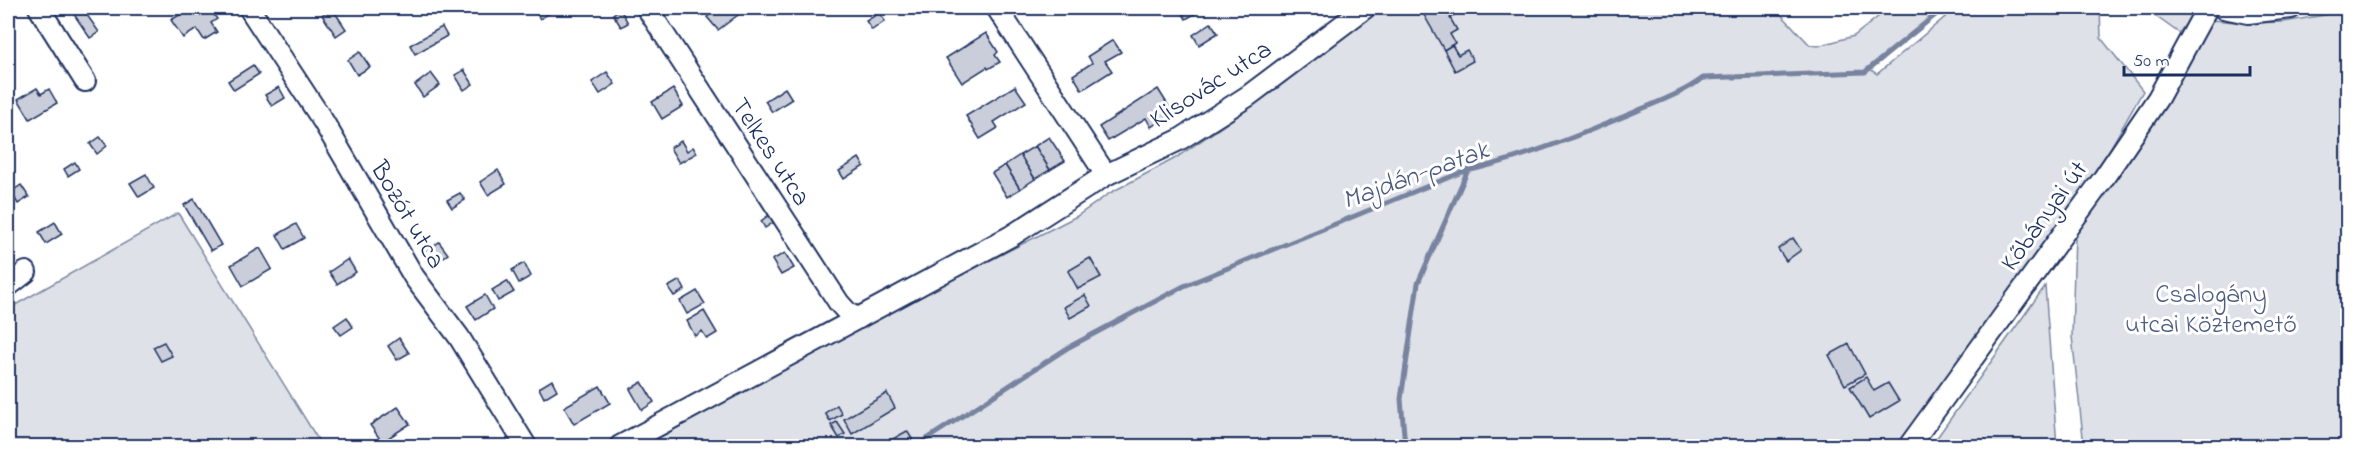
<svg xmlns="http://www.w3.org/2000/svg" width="2355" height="454" font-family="'Indie Flower',sans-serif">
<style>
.green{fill:#dee1e7;stroke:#7c88a2;stroke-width:1.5}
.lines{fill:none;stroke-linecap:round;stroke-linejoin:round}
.stream{stroke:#77839f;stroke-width:5}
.building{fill:#caceda;stroke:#1b2f5e;stroke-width:1.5}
.minor-casing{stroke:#1b2f5e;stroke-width:24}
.minor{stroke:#fff;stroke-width:20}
.labels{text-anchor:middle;stroke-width:6;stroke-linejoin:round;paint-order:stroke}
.street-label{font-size:26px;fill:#1b2f5e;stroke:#fff}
.park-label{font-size:26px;fill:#4c5c80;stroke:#fff}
.water-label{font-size:27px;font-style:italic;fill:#49597e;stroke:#fff}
</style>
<rect width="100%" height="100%" fill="#fff"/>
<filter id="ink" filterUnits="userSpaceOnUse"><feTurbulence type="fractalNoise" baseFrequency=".0167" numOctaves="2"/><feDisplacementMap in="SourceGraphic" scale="12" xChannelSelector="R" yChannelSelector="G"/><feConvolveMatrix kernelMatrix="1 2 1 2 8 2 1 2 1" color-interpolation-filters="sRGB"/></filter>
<g filter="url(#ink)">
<g class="green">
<path d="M1382,8h393l35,37 8,1 36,-10 35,-28h53l-73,60 8,6 79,-66h144l1,30 42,53 -56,98 -178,257h-1265l221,-122 212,-108 33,-23 64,-34 74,-50z"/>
<path d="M2144,8h54l-19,25z"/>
<path d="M2347,11v435h-263l-12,-110 3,-102 59,-83 77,-131 38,3 35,-1z"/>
<path d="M178,213l144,233h-314v-137z"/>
<path d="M2045,286l12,160h-126l5,-7z"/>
</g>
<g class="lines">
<g class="stream">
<path d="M916,446l153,-99 115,-61 278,-114c60,-13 118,-37 175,-61 23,-10 46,-18 66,-33l162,-6 79,-64"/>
<path d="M1405,446l-4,-47 17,-116 50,-113"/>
</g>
</g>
<g class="building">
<path d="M74,8h8l17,24 -9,6 -19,-28z"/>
<path d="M191,8h18l8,11 -6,4 6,9 -13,8 -7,-11 -14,9 -12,-18z"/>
<path d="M332,8l14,21 -10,7 -14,-21z"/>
<path d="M539,8h16l1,1 -16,10 -5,-9z"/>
<path d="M719,8h19l4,4 -24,18 -11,-13z"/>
<path d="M1172,8h30l1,1 -17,10 -6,-10 -5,3z"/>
<path d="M1420,8h30l4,7 -4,3 7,12 -7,4 5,9 -11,7z"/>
<path d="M620,9l8,14 -7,4 -8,-13z"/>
<path d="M879,13l6,8 -13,9 -6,-9z"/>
<path d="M1211,23l7,10 -19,12 -6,-10z"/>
<path d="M442,27l5,9 -32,18 -5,-9z"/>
<path d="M986,33l12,19 -3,3 5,7 -12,7 -1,-2 -25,16 -16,-25z"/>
<path d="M1113,40l8,12 -16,9 7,10 -30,19 -9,-15 19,-12 -4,-7z"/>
<path d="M1452,45l6,10 9,-5 6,11 -18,10 -11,-21z"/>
<path d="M360,52l10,15 -13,8 -9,-15z"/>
<path d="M253,65l6,9 -25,16 -6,-9z"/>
<path d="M464,70l9,14 -9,6 -9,-15z"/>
<path d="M607,72l8,12 -15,10 -8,-12z"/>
<path d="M431,73l9,12 -17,12 -8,-12z"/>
<path d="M1015,86l11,16 -32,20 4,6 -18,11 -14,-23z"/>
<path d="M279,87l6,11 -13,8 -7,-11z"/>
<path d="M37,88l4,6 8,-5 8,14 -27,16 -12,-20z"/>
<path d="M785,88l7,11 -20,13 -7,-11z"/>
<path d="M673,89l10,17 -21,13 -10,-17z"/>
<path d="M1158,89l15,24 -22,14 -5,-9 -38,23 -9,-14z"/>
<path d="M100,137l7,9 -10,8 -7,-10z"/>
<path d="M1049,137l16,24 -15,9 -15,-24z"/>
<path d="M681,141l6,10 6,-4 4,6 -18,10 -9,-15z"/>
<path d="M1035,146l15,24 -15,9 -15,-24z"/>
<path d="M1020,155l15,24 -15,10 -15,-24z"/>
<path d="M859,158l5,8 -20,13 -5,-8z"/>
<path d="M75,162l4,7 -11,7 -4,-7z"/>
<path d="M1005,165l15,24 -13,8 -15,-24z"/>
<path d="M498,170l8,14 -18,11 -8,-13z"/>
<path d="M146,174l8,14 -15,9 -9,-14z"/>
<path d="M21,185l8,12 -11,7 -7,-12z"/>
<path d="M460,193l5,7 -13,8 -5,-8z"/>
<path d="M194,199l27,46 -10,6 -27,-46z"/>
<path d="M769,215l5,7 -9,6 -4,-7z"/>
<path d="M55,222l7,12 -16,10 -7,-12z"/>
<path d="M296,224l8,14 -19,11 -8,-14z"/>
<path d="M1793,238l8,12 -15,11 -8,-12z"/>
<path d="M439,242l9,12 -16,11 -8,-12z"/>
<path d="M260,248l12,21 -29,17 -12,-21z"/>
<path d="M785,253l9,15 -13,7 -9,-15z"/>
<path d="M1090,258l11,19 -23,12 -10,-18z"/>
<path d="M348,259l8,13 -19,12 -8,-12z"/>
<path d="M524,263l7,13 -12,7 -7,-13z"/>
<path d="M680,280l5,10 -11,6 -6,-9z"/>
<path d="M507,281l7,11 -16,9 -6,-11z"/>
<path d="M697,291l8,13 -18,10 -7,-13z"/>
<path d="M485,295l8,14 -17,11 -9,-14z"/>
<path d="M1085,295l6,11 -21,12 -6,-11z"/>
<path d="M704,311l13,22 -10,6 -5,-8 -7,5 -8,-15z"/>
<path d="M347,317l6,10 -12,8 -7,-9z"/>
<path d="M399,338l10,15 -12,7 -9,-14z"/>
<path d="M164,342l8,14 -11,5 -8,-14z"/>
<path d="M1849,344l16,30 -20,11 -16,-30z"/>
<path d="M1866,377l8,14 14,-8 11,18 -30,18 -19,-32z"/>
<path d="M552,380l5,10 -13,8 -5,-10z"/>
<path d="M642,382l12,20 -12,8 -12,-21z"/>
<path d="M600,386l10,17 -36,21 -10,-17z"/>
<path d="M887,393l8,15 -43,26 -8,-15z"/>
<path d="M837,405l5,9 -12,7 -5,-8z"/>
<path d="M398,407l12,17 -28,18 -12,-17z"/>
<path d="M837,422l8,12 -6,4 -8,-13z"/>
<path d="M907,431l7,11 -7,4h-12l-4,-6z"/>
</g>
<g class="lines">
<defs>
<g id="minor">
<path d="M39,8l46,73"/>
<path d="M249,8l74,113 91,156 45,60 67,109"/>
<path d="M647,8l192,295 10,11 10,4"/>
<path d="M997,8l109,167"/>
<path d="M2223,8l25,5 43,-5"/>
<path d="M8,286l18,-14"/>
<path d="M620,446l391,-210 95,-61 73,-35 69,-44 117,-88"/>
<path d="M1909,446l194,-267 55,-81 49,-90"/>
</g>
</defs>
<use href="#minor" class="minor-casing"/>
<use href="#minor" class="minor"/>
</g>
</g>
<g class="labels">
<g class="street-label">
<text transform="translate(1210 83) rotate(-33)" y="9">Klisovác utca</text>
<text transform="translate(772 151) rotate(57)" y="9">Telkes utca</text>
<text transform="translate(409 214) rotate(59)" y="9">Bozót utca</text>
<text transform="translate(2043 215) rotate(-54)" y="9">Kőbányai út</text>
</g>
<g class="park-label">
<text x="2211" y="302">Csalogány<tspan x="2211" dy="30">utcai Köztemető</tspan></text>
</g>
<g class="water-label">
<text transform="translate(1415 174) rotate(-20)" y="9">Majdán-patak</text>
</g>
</g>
<rect width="2355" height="454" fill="none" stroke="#fff" stroke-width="30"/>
<rect x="15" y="15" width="2325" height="424" fill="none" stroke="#1b2f5e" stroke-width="2" filter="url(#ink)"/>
<path d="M2124 66v9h126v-9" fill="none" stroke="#1b2f5e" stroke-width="3"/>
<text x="2133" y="66" font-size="18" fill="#1b2f5e" stroke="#ffffff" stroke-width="4.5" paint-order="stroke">50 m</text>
</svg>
